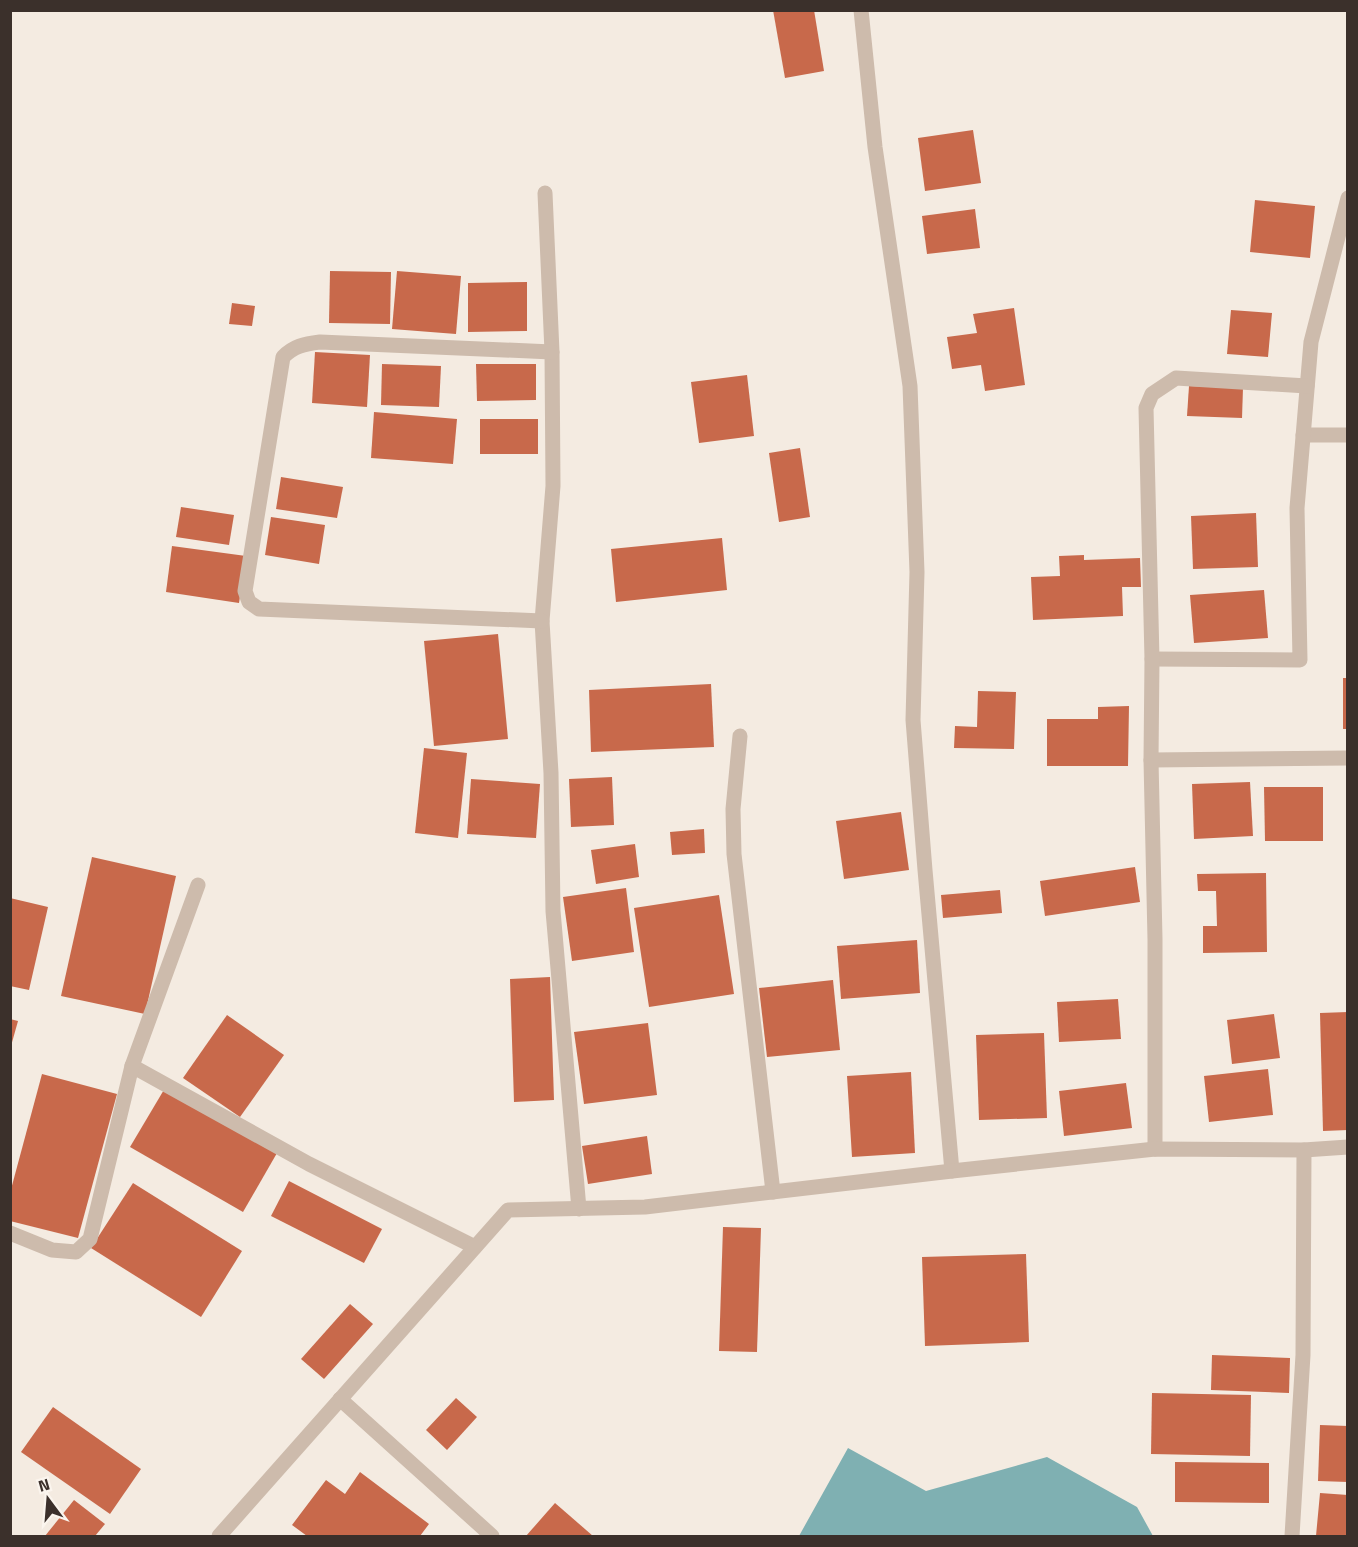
<svg xmlns="http://www.w3.org/2000/svg" width="1358" height="1547" font-family="'Titillium Web',sans-serif">
<style>
.water{fill:#7fb0b2}
.building{fill:#c8694b}
.lines{fill:none;stroke-linecap:round;stroke-linejoin:round}
.minor{stroke:#cdbbac;stroke-width:15}
</style>
<rect width="100%" height="100%" fill="#f4ebe1"/>
<path class="water" d="M848,1448l78,43 121,-34 90,50 16,29h-354z"/>
<g class="building">
<path d="M773,10h41l10,61 -39,7z"/>
<path d="M973,130l8,53 -56,8 -7,-53z"/>
<path d="M1255,200l60,6 -5,52 -60,-6z"/>
<path d="M975,209l5,39 -53,6 -5,-38z"/>
<path d="M330,271l61,1 -1,52 -61,-1z"/>
<path d="M397,271l64,5 -5,58 -64,-5z"/>
<path d="M527,282v49l-59,1v-49z"/>
<path d="M232,303l23,3 -3,20 -23,-2z"/>
<path d="M1014,308l11,77 -40,6 -4,-26 -29,4 -5,-32 30,-4 -4,-19z"/>
<path d="M1231,310l41,3 -4,44 -41,-3z"/>
<path d="M315,352l55,3 -3,52 -55,-4z"/>
<path d="M382,364l59,2 -2,41 -58,-2z"/>
<path d="M476,364h60v36l-59,1z"/>
<path d="M747,375l7,61 -55,7 -8,-61z"/>
<path d="M1189,386l54,2 -1,30 -55,-2z"/>
<path d="M374,412l83,7 -4,45 -82,-6z"/>
<rect x="480" y="419" width="58" height="35"/>
<path d="M800,448l10,69 -31,5 -10,-69z"/>
<path d="M281,477l62,10 -6,31 -61,-9z"/>
<path d="M181,507l53,8 -5,30 -53,-8z"/>
<path d="M1256,513l2,54 -65,2 -2,-53z"/>
<path d="M271,517l54,8 -6,39 -54,-9z"/>
<path d="M722,538l5,52 -111,12 -5,-53z"/>
<path d="M172,546l74,10 -7,47 -73,-11z"/>
<path d="M1084,555v5l56,-2 1,29h-19l1,29 -90,4 -2,-43 29,-1 -1,-20z"/>
<path d="M1264,590l4,48 -74,5 -4,-48z"/>
<path d="M498,634l10,105 -74,7 -10,-105z"/>
<rect x="1343" y="678" width="5" height="51"/>
<path d="M711,684l3,63 -123,5 -2,-62z"/>
<path d="M978,691l38,1 -2,57 -60,-1 1,-22 22,1z"/>
<path d="M1129,706l-1,60h-81v-47h51v-12z"/>
<path d="M424,748l43,5 -9,85 -43,-5z"/>
<path d="M612,777l2,48 -43,2 -2,-48z"/>
<path d="M471,779l69,5 -4,54 -69,-4z"/>
<path d="M1250,782l3,54 -59,3 -2,-55z"/>
<path d="M1264,787h59v54h-58z"/>
<path d="M901,812l8,58 -65,9 -8,-58z"/>
<path d="M704,829l1,24 -33,2 -2,-23z"/>
<path d="M635,844l4,33 -43,7 -5,-34z"/>
<path d="M92,857l84,19 -31,138 -84,-18z"/>
<path d="M1135,867l5,35 -95,14 -5,-35z"/>
<path d="M1266,873l1,79 -64,1v-27h14l-1,-35h-18l-1,-17z"/>
<path d="M626,888l8,64 -62,9 -9,-64z"/>
<path d="M1000,890l2,23 -59,5 -2,-23z"/>
<path d="M719,895l15,99 -85,13 -15,-99z"/>
<path d="M10,898l38,9 -19,83 -19,-4z"/>
<path d="M917,940l3,53 -79,6 -4,-53z"/>
<path d="M550,977l4,123 -40,2 -4,-123z"/>
<path d="M833,980l7,70 -73,7 -8,-69z"/>
<path d="M1118,999l3,40 -62,3 -2,-40z"/>
<path d="M1348,1012v118l-25,1 -3,-118z"/>
<path d="M1274,1014l6,44 -48,6 -5,-44z"/>
<path d="M227,1015l57,40 -44,62 -57,-39z"/>
<path d="M10,1019l8,2 -7,25h-1z"/>
<path d="M648,1023l9,72 -73,9 -10,-72z"/>
<path d="M1044,1033l3,85 -68,2 -3,-85z"/>
<path d="M1268,1069l5,46 -64,7 -5,-46z"/>
<path d="M911,1072l4,81 -63,4 -5,-81z"/>
<path d="M42,1074l75,20 -39,144 -68,-17v-28z"/>
<path d="M1126,1083l6,45 -68,8 -5,-45z"/>
<path d="M165,1088l112,65 -34,59 -113,-65z"/>
<path d="M647,1136l5,38 -64,10 -6,-38z"/>
<path d="M289,1181l93,48 -18,34 -93,-47z"/>
<path d="M133,1183l109,68 -41,66 -110,-69z"/>
<path d="M723,1227l38,1 -4,124 -38,-1z"/>
<path d="M1026,1254l3,88 -104,4 -3,-89z"/>
<path d="M350,1304l23,20 -49,55 -23,-20z"/>
<path d="M1212,1355l78,3 -1,35 -78,-3z"/>
<path d="M1152,1393l99,2 -1,61 -99,-2z"/>
<path d="M456,1398l21,19 -30,33 -21,-20z"/>
<path d="M53,1407l88,62 -31,45 -89,-62z"/>
<path d="M1320,1425l28,1v56l-30,-1z"/>
<path d="M1175,1462l94,1v40l-94,-1z"/>
<path d="M360,1472l69,52 -9,12h-113l-15,-11 34,-45 19,14z"/>
<path d="M1320,1493l28,2v41h-32z"/>
<path d="M74,1500l31,24 -10,12h-50z"/>
<path d="M555,1503l38,33h-67z"/>
</g>
<g class="lines">
<g class="minor">
<path d="M861,10l14,137 35,239 7,186 -4,148 12,150 27,301"/>
<path d="M545,193l7,159 1,134 -11,135 9,152 2,138 26,298"/>
<path d="M1303,435h45"/>
<path d="M542,621l-283,-12 -10,-7 -4,-11 38,-234c11,-11 21,-13 37,-15l232,10"/>
<path d="M1152,659l148,1 -3,-152 14,-166 37,-144"/>
<path d="M740,736l-7,73 1,45 39,338"/>
<path d="M1151,760l197,-2"/>
<path d="M132,1066l177,98 166,83"/>
<path d="M1155,1149v-210l-4,-179 1,-101 -6,-251 6,-14 24,-16 131,8"/>
<path d="M10,1233l42,17 24,2 14,-13 42,-173 66,-181"/>
<path d="M340,1399l152,137"/>
<path d="M219,1536l289,-326 137,-3 307,-36 203,-22 149,1 44,-3"/>
<path d="M1292,1536l11,-181 1,-205"/>
</g>
</g>
<rect width="1358" height="1547" fill="none" stroke="#3b302b" stroke-width="24"/>
<g transform="translate(48 1499) rotate(344)" stroke="#fbf5ee" stroke-width="4.5" paint-order="stroke">
<path d="M0-4.5L10 22L0 15L-10 22Z" fill="#3b302b"/>
<text y="-9" font-size="16" font-weight="bold" text-anchor="middle" fill="#3b302b">N</text>
</g>
</svg>
